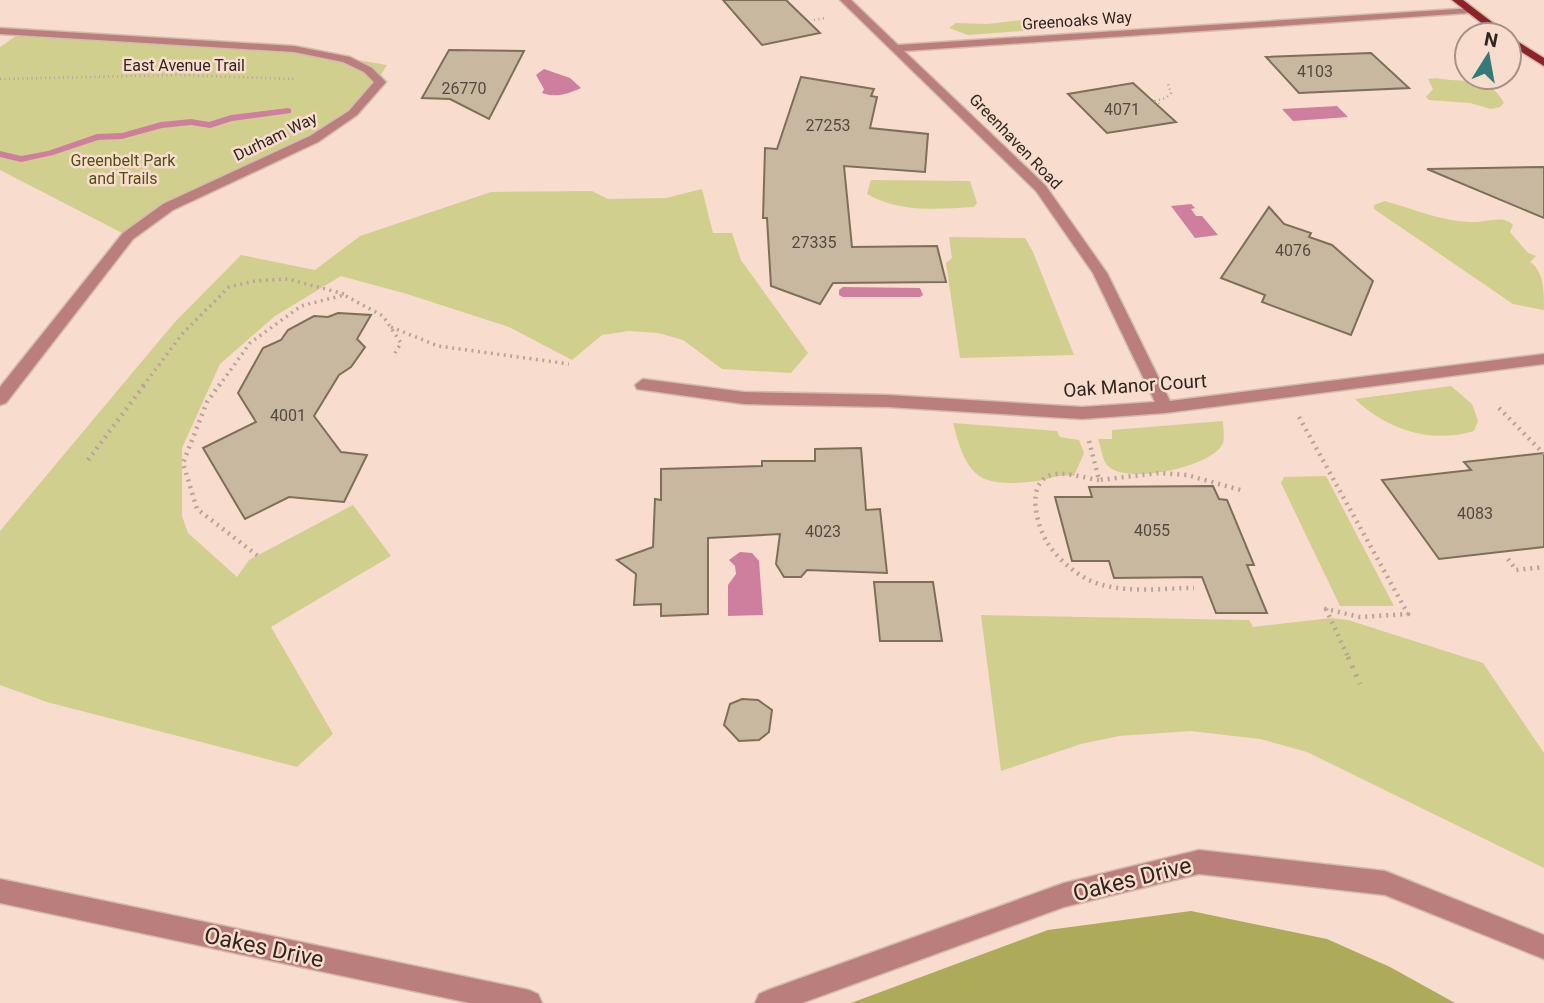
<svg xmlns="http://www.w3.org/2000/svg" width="1544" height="1003" font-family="Roboto,sans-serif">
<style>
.green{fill:#d1cf8e}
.forest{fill:#adaa59}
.water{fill:#ce7f9e}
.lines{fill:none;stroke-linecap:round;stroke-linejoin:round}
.stream{fill:#ce7f9e;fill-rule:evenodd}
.building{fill:#c7b89f;stroke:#7d6f59;stroke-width:2}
.minor-casing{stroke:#d4bbae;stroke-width:3}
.major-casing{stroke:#d4bbae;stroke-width:3}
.path-far3{stroke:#baa397;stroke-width:2.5;stroke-dasharray:1 3.5;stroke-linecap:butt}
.path-far2{stroke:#baa397;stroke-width:3.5;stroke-dasharray:2 4.5;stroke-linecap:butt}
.path-far1{stroke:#baa397;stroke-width:4.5;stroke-dasharray:2 5;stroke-linecap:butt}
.path{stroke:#baa397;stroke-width:5;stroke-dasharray:2.5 7;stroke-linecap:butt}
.minor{fill:#ba7f7c;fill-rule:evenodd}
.major{fill:#8b2328;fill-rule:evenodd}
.labels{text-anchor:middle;stroke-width:5;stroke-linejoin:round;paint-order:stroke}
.far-street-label{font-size:16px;fill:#302620;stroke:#f8dccd}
.number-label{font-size:16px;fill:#564a40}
.far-park-label{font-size:16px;fill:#535113;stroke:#f8dccd}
.street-label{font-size:19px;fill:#302620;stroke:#f8dccd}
.near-street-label{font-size:23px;fill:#302620;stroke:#f8dccd}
</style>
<rect width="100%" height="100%" fill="#f8dccd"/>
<g class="green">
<path d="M1030,19l13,2 -7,9 -68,5 -19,-7 7,-5 31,1z"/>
<path d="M76,35l218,14 93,16 -18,29 -16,19 -39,26 -146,68 -40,29 -128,-66v-123l16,-11z"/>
<path d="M1436,78c27,6 53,-4 68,25l-4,4 -9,2 -21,-6 -41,-3 -3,-3 7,-8 -5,-10z"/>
<path d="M871,180l99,1 7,22 -3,4c-37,2 -74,6 -107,-13z"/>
<path d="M702,189l11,44h19l9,27 67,93 -17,20 -69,-4 -39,-29 -25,-7 -29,-2 -27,4 -30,25 -63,-33 -102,-33 -66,-18 -66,40 -55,48 -38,84v68l6,17 49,44 12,-17 104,-55 38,51 -120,71 62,107 -36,33 -250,-65 -47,-17v-154l174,-208 67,-68 74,15 45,-34 131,-44 101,-1 16,8 58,-1z"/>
<path d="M1385,201c29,8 55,20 86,21 14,1 32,-8 42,3l-3,7 18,21 8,3 -6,6c14,9 14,29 14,48l-31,-6 -139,-95v-4z"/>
<path d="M949,237l76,1 8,14 41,103 -114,3 -14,-95 6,-5z"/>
<path d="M1451,386l21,18 6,17 -4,10c-43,13 -87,-1 -119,-32z"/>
<path d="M1223,421c0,7 2,17 0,22 -9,24 -99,43 -116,22 -5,-6 -6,-19 -9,-26h14v-9z"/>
<path d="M953,423l104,8 3,6 19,3 5,13 -10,23c-19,-2 -21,3 -37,5 -58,7 -70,-3 -84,-58z"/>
<path d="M1326,476l68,130h-54l-59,-123 3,-6z"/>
<path d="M981,615l268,5 4,7 78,-9 17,2 135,43 61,90v115l-237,-116 -47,-13 -69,-8 -72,5 -38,8 -80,27z"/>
</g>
<path class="forest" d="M1191,911l136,28 63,28 65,36h-604l197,-73z"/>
<g class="water">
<path d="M544,69l26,9 11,10c-13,6 -25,10 -39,5l2,-4 -8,-14z"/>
<path d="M1337,106l11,11 -55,4 -11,-12z"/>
<path d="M1191,204l4,4 -4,1 5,7h6l16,19 -23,3 -24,-32z"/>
<path d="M843,287l77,1 3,7 -3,2h-77l-4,-2v-5z"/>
<path d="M740,552l12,1 7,8 4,54 -35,1v-31l8,-11 -1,-8 -6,-6z"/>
</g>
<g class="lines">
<path class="stream" d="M288,108l3,1v4l-59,8 -22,7 -19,-3 -29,3 -40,11 -24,1 -45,15 -32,7 -21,-5v-6l21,5 27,-5 49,-17 25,-1 39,-11 30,-3 18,3 22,-7z"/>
</g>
<g class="building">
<path d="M723,0h63l34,33 -58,12z"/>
<path d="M449,50l75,1 -35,68 -39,-20 -28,-1z"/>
<path d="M1371,53l38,35 -110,5 -33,-36z"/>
<path d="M801,77l73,12 -3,7 6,1 -7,31 58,6 -3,38 -81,-6 8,81 85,-1 9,36 -113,1 -13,21 -49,-18 -4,-68h-4l2,-70 12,1z"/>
<path d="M1133,83l43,39 -69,11 -39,-39z"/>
<path d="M1544,167v51l-117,-49z"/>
<path d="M1269,207l15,17 27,9 -2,4 23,8 41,36 -22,54 -89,-33 3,-7 -44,-17z"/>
<path d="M338,313l33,2 -14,24 8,8 -14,20 -12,8 -25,41 27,36 26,3 -23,47 -55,-5 -44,22 -42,-71 53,-26 -18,-29 25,-45 18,-8 7,-10 26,-14 14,1z"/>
<path d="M861,448l5,62 14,-1 7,64 -80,-3 -6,7h-17l-8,-13 4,-30 -72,4v76l-47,2v-12l-27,1 2,-31 -19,-14 36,-13 2,-48 6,1v-31l101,-3v-5h53v-12z"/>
<path d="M1544,453v94l-105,12 -57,-79 89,-10 -7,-8z"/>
<path d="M1213,486l6,13 8,1 27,65h-7l20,48h-51l-14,-36 -88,1 -5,-17h-37l-17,-64h37l-3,-10z"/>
<path d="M874,582h59l9,59h-62z"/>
<path d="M742,699l16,1 14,10 -3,22 -10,8 -20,1 -15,-16 6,-21z"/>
</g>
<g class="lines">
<defs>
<g id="minor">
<path d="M840,0h11l47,45 575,-37 1,2 -5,3 -565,38 141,134 62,88 63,128 374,-47v10l-379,49 -83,6 -194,-12 -144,-3 -107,-15 -2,-4 8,-6 101,13 144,3 194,12 73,-5 -62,-129 -57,-82z"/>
<path d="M0,28l294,18 56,11 22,11 14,14 -29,33 -39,27 -145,68 -40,29 -127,164 -6,2v-18l123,-154 40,-29 147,-68 39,-25 25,-29 -10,-10 -21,-10 -49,-10 -294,-18z"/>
<path d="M1199,850l186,21 159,64v24l-159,-64 -186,-21 -135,33 -262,96h-47l4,-9 9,-4 296,-107z"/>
<path d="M0,879l529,111 9,4 4,9h-72l-470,-100z"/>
</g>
<g id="major">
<path d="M1452,0h11l46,35h-12z"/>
<path d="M1509,36l35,22v8l-35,-22z"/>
</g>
</defs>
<use href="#minor" class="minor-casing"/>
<use href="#major" class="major-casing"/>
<g class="path-far3">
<path d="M814,20l12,-2"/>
<path d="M0,79l180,-4 114,4"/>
<path d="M1159,104l-4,-3 11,-3 5,-5 -3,-9"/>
</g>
<g class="path-far2">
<path d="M391,327l47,19 131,18"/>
<path d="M143,386l40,-53 46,-46 26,-6 33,-2 56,15"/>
<path d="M219,386l31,-43 51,-37 43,-11 39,21 18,27 -7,12"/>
</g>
<g class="path-far1">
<path d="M220,384l-13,18 -24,61 14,46 61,47"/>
<path d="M1499,408l45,46"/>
<path d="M1299,417l109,197 -48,3 -34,-8 23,50"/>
<path d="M1089,441l10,39 60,-7 28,2 57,16"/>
<path d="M88,460l57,-76"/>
<path d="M1099,480c-15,-2 -34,-9 -48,-5 -26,8 -14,51 -4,67 8,14 26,30 40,37 31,16 73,9 107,9"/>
<path d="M1508,559l8,11 28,-3"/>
</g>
<path class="path" d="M1348,657l12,27"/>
<use href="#minor" class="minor"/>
<use href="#major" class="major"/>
</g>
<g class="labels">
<g class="far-street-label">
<text transform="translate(1077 20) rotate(-4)" y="6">Greenoaks Way</text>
<text x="184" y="71">East Avenue Trail</text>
<text transform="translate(275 136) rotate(-26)" y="6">Durham Way</text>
<text transform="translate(1016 141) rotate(46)" y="6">Greenhaven Road</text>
</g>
<g class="number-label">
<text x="1315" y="77">4103</text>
<text x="464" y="94">26770</text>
<text x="1122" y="115">4071</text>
<text x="828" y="131">27253</text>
<text x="814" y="248">27335</text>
<text x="1293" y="256">4076</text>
<text x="288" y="421">4001</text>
<text x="1475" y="519">4083</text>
<text x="1152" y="536">4055</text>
<text x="823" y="537">4023</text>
</g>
<g class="far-park-label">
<text x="123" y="166">Greenbelt Park<tspan x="123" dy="18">and Trails</tspan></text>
</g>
<g class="street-label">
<text transform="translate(1135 385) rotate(-4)" y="7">Oak Manor Court</text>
</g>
<g class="near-street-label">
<text transform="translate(1132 879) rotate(-14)" y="8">Oakes Drive</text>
<text transform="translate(264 947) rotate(12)" y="8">Oakes Drive</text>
</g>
</g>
<g transform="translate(1488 56) rotate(11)"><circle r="33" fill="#f8dccd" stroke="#a89388" stroke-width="2"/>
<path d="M0-5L12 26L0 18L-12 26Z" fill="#337b78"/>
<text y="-10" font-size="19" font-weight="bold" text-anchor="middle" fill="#302620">N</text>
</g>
</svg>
